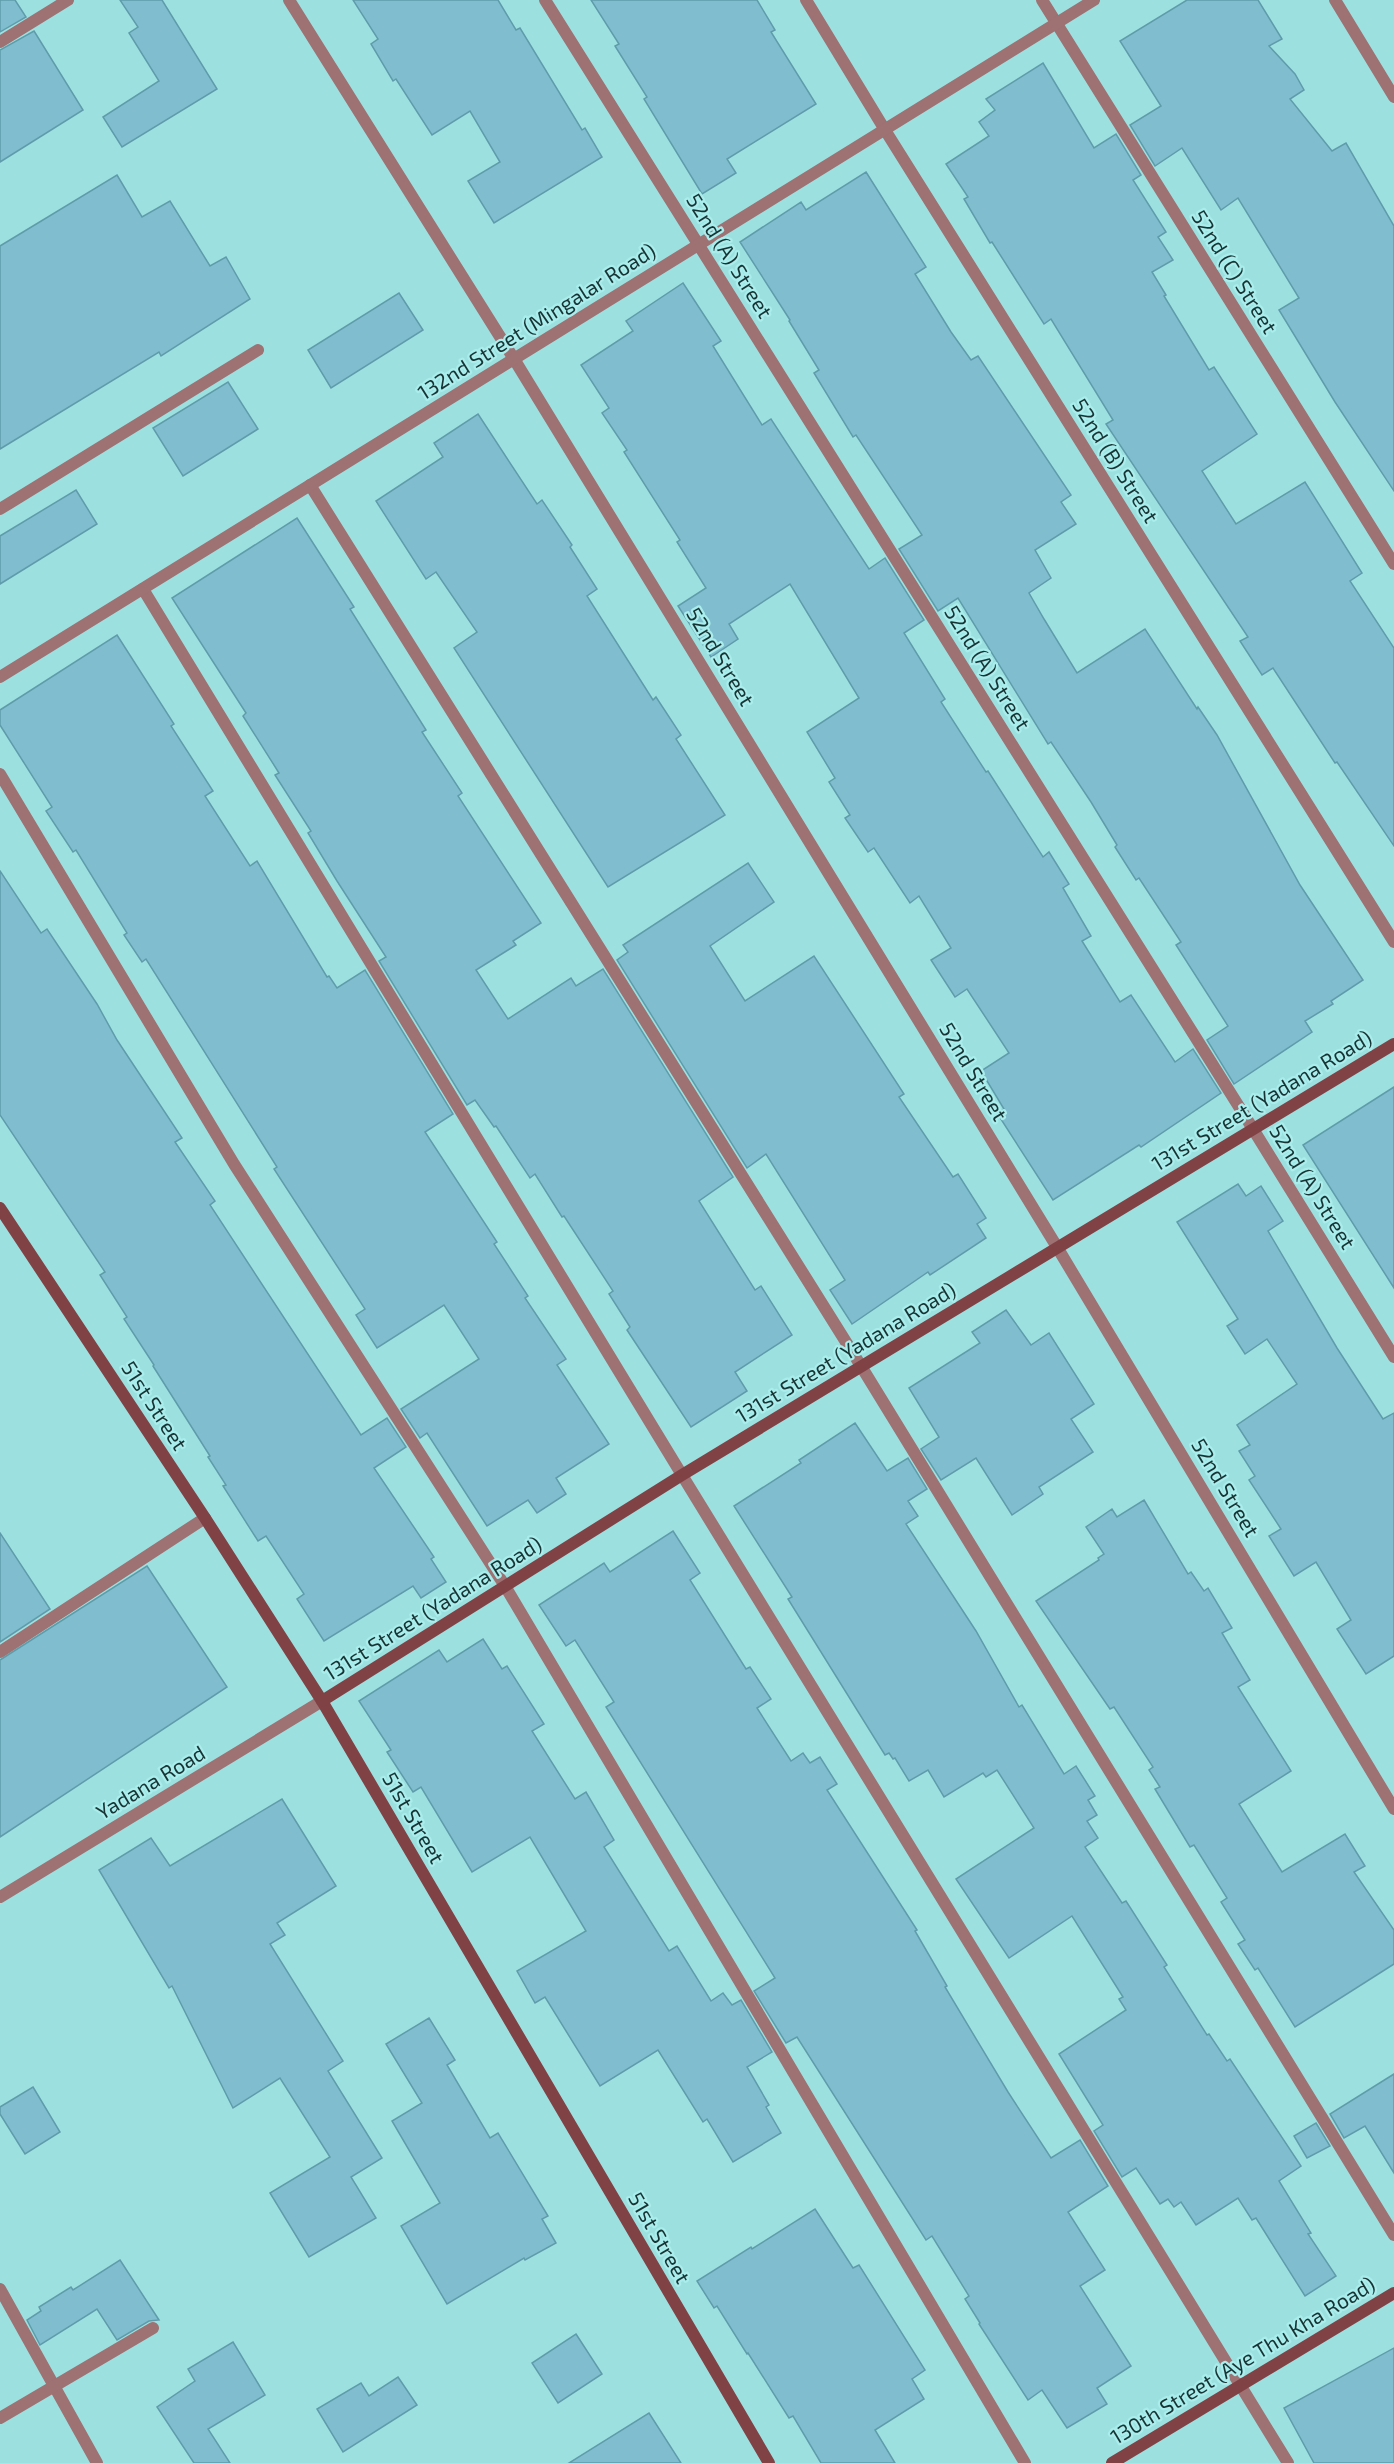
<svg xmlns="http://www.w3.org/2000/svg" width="1394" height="2463" font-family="'Exo 2',sans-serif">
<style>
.building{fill:#80bdce;stroke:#5f9cab;stroke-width:1.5}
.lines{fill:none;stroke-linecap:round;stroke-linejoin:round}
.lane{stroke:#9e7173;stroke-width:12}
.street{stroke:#9e7173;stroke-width:12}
.secondary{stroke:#814246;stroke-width:12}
.labels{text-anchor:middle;stroke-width:4.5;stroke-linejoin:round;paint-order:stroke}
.street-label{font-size:21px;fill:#183333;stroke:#aaeded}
</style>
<rect width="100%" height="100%" fill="#9de0e0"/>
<g class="building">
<path d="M0,0h15l11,17 -26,15z"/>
<path d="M120,0h42l55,89 -95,58 -19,-30 56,-36 -30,-48 9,-6z"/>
<path d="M353,0h145l18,30 4,-2 62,102 3,-2 17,29 -108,66 -26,-42 32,-19 -30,-51 -38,24 -36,-56 -3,2 -22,-37 7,-5z"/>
<path d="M591,0h166l18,30 -4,2 45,72 -89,55 9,14 -34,21 -58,-95 3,-2 -32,-51 4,-2z"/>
<path d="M1187,0h71l24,39 -13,7 26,28 9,16 -14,9 42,52 14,-8 48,83v265l-59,-89 -56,-92 20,-12 -61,-100 -17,12 -39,-62 -27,18 -25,-41 31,-19 -41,-65z"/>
<path d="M34,31l49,79 -83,52v-112z"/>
<path d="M1043,63l51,85 22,-14 25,41 -8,5 33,52 -8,5 15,23 -21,12 14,23 -2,1 45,74 5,-3 43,67 -55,37 34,53 69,-42 57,91 -12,8 44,67v198l-57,-84 -2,1 -62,-95 -11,7 -22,-34 8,-4 -142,-213 7,-4 -62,-101 -7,5 -52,-82 -2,1 -26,-44 4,-2 -22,-33 43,-28 -10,-14 16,-12 -9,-11z"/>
<path d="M866,172l60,95 -11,7 36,58 20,28 7,-4 93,139 -10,7 15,22 -41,26 16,28 -22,15 15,26 33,54 68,-44 52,80 1,-2 19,28 83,150 63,95 -32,21 2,3 -28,17 7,11 -78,52 -27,-44 21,-14 -52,-81 5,-3 -42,-64 -3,2 -21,-33 2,-2 -26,-43 -40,-60 -3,2 -90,-146 -20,13 -39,-62 23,-14 -66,-100 -3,2 -39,-64 5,-3 -30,-49 1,-1 -50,-78 61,-40 5,8z"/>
<path d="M117,175l25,42 28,-16 40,65 16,-9 24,42 -89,57 -2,-4 -159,97v-203z"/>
<path d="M683,283l38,58 -8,5 49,79 9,-6 98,150 16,-11 39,62 -20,13 41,66 -4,3 45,70 2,-1 55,86 6,-5 20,32 -6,4 28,48 -9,5 38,61 11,-7 44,67 18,-13 28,44 -80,54 -2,-2 -86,55 -56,-87 7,-4 -23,-38 28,-18 -42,-64 -12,8 -24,-37 20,-12 -32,-52 -9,7 -36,-55 -6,4 -23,-34 5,-3 -21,-33 6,-4 -28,-46 52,-34 -69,-114 -61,40 9,15 -27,18 -33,-51 28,-18 -29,-46 3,-2 -56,-88 3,-2 -25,-37 7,-5 -28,-43 52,-34 -7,-10z"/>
<path d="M399,293l24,37 -92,58 -23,-38z"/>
<path d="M228,382l30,47 -75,47 -30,-48z"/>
<path d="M478,414l59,90 5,-4 30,45 -2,2 27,42 -10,7 66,104 3,-3 25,38 -5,4 49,76 -117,72 -154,-239 23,-16 -41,-60 -10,7 -50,-78 67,-44 -9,-14z"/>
<path d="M76,490l21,34 -97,60v-48z"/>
<path d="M297,518l57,89 -4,2 76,121 -4,2 40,61 -4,3 83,127 -28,18 3,4 -40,25 32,49 63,-41 5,8 27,-17 130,208 -34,24 56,89 6,-4 31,49 -57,37 12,19 -56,36 -64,-97 3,-3 -21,-33 4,-3 -49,-75 -2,1 -27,-43 -5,4 -34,-52 -2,1 -19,-27 -8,5 -88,-144 7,-4 -49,-76 -29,-48 3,-2 -36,-56 4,-2 -36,-57 3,-3 -74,-115z"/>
<path d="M117,635l57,89 -3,2 42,65 -8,5 45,70 7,-5 70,116 2,-1 8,12 28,-18 88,144 -28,18 72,110 -3,2 34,52 -3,2 41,61 -9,6 52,79 -53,34 10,16 -29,19 -9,-13 -41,26 -60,-93 -7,5 -19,-29 78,-50 -35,-54 -67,43 -21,-33 9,-6 -91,-140 3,-2 -131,-208 -4,3 -18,-27 3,-2 -51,-83 -3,2 -27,-41 6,-4 -52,-82v-15z"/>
<path d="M748,863l26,39 -64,44 35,55 69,-45 90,138 -5,3 54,80 5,-3 28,44 -9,6 9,14 -56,37 -2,-3 -76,52 -22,-34 15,-10 -79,-126 -19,14 -130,-208 11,-8 -5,-7z"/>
<path d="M0,871l41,62 6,-4 50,75 20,36 65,98 -7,4 40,59 -5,4 151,230 26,-17 19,29 -32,21 60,89 -3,2 15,23 -25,16 -8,-12 -89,55 -27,-42 7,-5 -38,-58 -8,5 -35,-55 3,-1 -18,-28 2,-1 -57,-90 1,-1 -30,-46 3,-2 -27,-42 5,-3 -105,-157z"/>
<path d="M1394,1087v201l-91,-143z"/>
<path d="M1238,1184l8,12 15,-10 22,35 -15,10 69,117 46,71 11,-6v243l-28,18 -29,-45 14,-9 -35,-58 -22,14 -25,-40 12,-7 -32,-49 6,-4 -16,-25 11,-6 -13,-20 60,-41 -30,-45 -22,15 -18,-28 11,-7 -61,-97z"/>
<path d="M1006,1310l25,35 18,-12 45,71 -23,15 22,33 -54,35 4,7 -31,21 -36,-57 -35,22 -20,-31 18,-12 -30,-49 71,-45 -8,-11z"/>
<path d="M855,1423l32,48 21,-13 19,31 -19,12 10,15 -12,8 70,107 43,76 3,-2 42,69 12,-8 19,30 -7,4 9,15 -10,6 11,17 -13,9 37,56 4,-2 41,64 -3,2 43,68 2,-1 18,27 3,-2 71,107 -22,15 32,52 -3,1 28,42 -31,20 -49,-78 -4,2 -14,-22 -42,27 -15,-23 -7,5 -6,-8 -8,5 -24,-36 -14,9 -28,-46 9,-6 -44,-71 67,-44 -7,-11 4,-2 -51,-81 -63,42 -53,-79 78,-51 -37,-58 -11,7 -3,-4 -39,24 -16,-27 -19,11 -14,-23 -2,1 -4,-6 -4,2 -97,-156 4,-2 -58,-91 67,-43 -2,-3z"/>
<path d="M1144,1500l44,74 3,-2 13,19 4,-3 24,40 -10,5 28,47 -12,7 53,84 -52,33 43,68 63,-38 20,32 -11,6 40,58v34l-99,63 -37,-59 -3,2 -17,-26 7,-4 -24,-38 6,-4 -33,-53 -4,2 -35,-58 5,-2 -11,-17 4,-3 -39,-60 -4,2 -74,-108 63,-41 -1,-2 6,-4 -18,-27 26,-18 5,8z"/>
<path d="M673,1531l27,42 -10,7 56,89 4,-2 21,32 -14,9 34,53 12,-8 7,10 10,-6 17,27 -10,6 90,140 -2,1 32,55 -2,1 63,105 43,66 29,-18 28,46 -40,26 37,58 -25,16 51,80 -34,22 10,16 -40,24 -25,-38 -14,10 -49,-76 1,-1 -15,-24 4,-3 -37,-60 -6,4 -129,-203 -11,6 -32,-52 21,-13 -169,-271 8,-5 -39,-62 -9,6 -27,-41 65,-42 6,9z"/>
<path d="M0,1533l50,76 -50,33z"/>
<path d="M147,1566l80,121 -227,150v-177z"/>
<path d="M483,1639l19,30 5,-3 37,58 -12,7 43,68 11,-7 28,48 -10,7 65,104 8,-5 34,55 12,-8 9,12 9,-5 31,52 -25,15 22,38 -3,2 15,26 -48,29 -26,-43 -4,3 -45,-72 -58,36 -55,-89 -10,6 -18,-32 69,-40 -56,-94 -58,35 -51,-85 -8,5 -26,-40 4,-2 -32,-49 80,-51 8,12z"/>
<path d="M282,1799l54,87 -59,37 8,12 -15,9 73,117 -15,10 54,87 -31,19 25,41 -67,39 -39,-64 60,-36 -50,-79 -47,30 -61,-122 -3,2 -70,-118 52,-32 19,28z"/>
<path d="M429,2018l26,42 -8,5 43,73 8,-5 50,83 -6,3 14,24 -31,17 -1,-2 -77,46 -46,-78 39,-23 -48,-82 30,-18 -36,-59z"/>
<path d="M1394,2074v99l-29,-47 -21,12 -14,-24z"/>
<path d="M33,2087l27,45 -35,22 -25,-40v-7z"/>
<path d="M1316,2123l14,23 -23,12 -13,-22z"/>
<path d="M815,2209l38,59 6,-3 66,105 -13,9 12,20 -49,31 20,33h-74l-28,-47 -4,2 -41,-65 -1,1 -30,-48 -3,2 -17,-27 54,-34 1,2z"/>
<path d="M120,2260l39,60 -10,1 -32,19 -20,-31 -57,36 -13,-25 14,-9 -2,-4 32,-20 2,3z"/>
<path d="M576,2334l26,40 -44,29 -26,-40z"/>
<path d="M233,2342l32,53 -57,34 22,34h-36l-37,-56 38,-26 -7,-12z"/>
<path d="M1394,2348v115h-80l-30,-55z"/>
<path d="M398,2377l19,28 -74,47 -26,-43 44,-26 8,13z"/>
<path d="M649,2413l32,50h-112z"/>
</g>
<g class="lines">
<g class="lane">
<path d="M289,0l225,359"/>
<path d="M0,42l68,-42"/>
<path d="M0,509l258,-159"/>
<path d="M0,1652l205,-134"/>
</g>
<g class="street">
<path d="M545,0l708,1129 141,228"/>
<path d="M806,0l79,130 509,812"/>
<path d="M1042,0l352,564"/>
<path d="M1335,0l59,97"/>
<path d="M514,359l543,888 337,562"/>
<path d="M310,485l551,881 533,869"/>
<path d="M143,589l539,886 606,988"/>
<path d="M0,677l1094,-677"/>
<path d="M0,774l234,390 271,422 520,877"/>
<path d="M0,1897l322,-196"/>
<path d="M0,2289l97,174"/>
<path d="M0,2418l153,-90"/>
</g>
<g class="secondary">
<path d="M0,1208l205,310 117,183 447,762"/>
<path d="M322,1701l360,-226 712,-431"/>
<path d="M1112,2463l282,-170"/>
</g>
</g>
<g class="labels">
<g class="street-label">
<text transform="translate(729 256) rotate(58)" y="7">52nd (A) Street</text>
<text transform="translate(1234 272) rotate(58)" y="7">52nd (C) Street</text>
<text transform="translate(537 322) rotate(-32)" y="7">132nd Street (Mingalar Road)</text>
<text transform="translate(1115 461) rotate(58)" y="7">52nd (B) Street</text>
<text transform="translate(720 657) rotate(59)" y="7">52nd Street</text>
<text transform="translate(987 668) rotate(58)" y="7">52nd (A) Street</text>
<text transform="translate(973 1072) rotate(59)" y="7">52nd Street</text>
<text transform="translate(1262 1101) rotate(-31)" y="7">131st Street (Yadana Road)</text>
<text transform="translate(1312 1187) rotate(58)" y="7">52nd (A) Street</text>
<text transform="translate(846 1353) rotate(-31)" y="7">131st Street (Yadana Road)</text>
<text transform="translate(154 1406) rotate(57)" y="7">51st Street</text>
<text transform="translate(1225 1488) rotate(59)" y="7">52nd Street</text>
<text transform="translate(433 1609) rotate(-32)" y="7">131st Street (Yadana Road)</text>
<text transform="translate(151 1783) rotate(-31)" y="7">Yadana Road</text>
<text transform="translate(413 1818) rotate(60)" y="7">51st Street</text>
<text transform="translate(659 2238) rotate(60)" y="7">51st Street</text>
<text transform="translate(1243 2361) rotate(-31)" y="7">130th Street (Aye Thu Kha Road)</text>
</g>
</g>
</svg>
